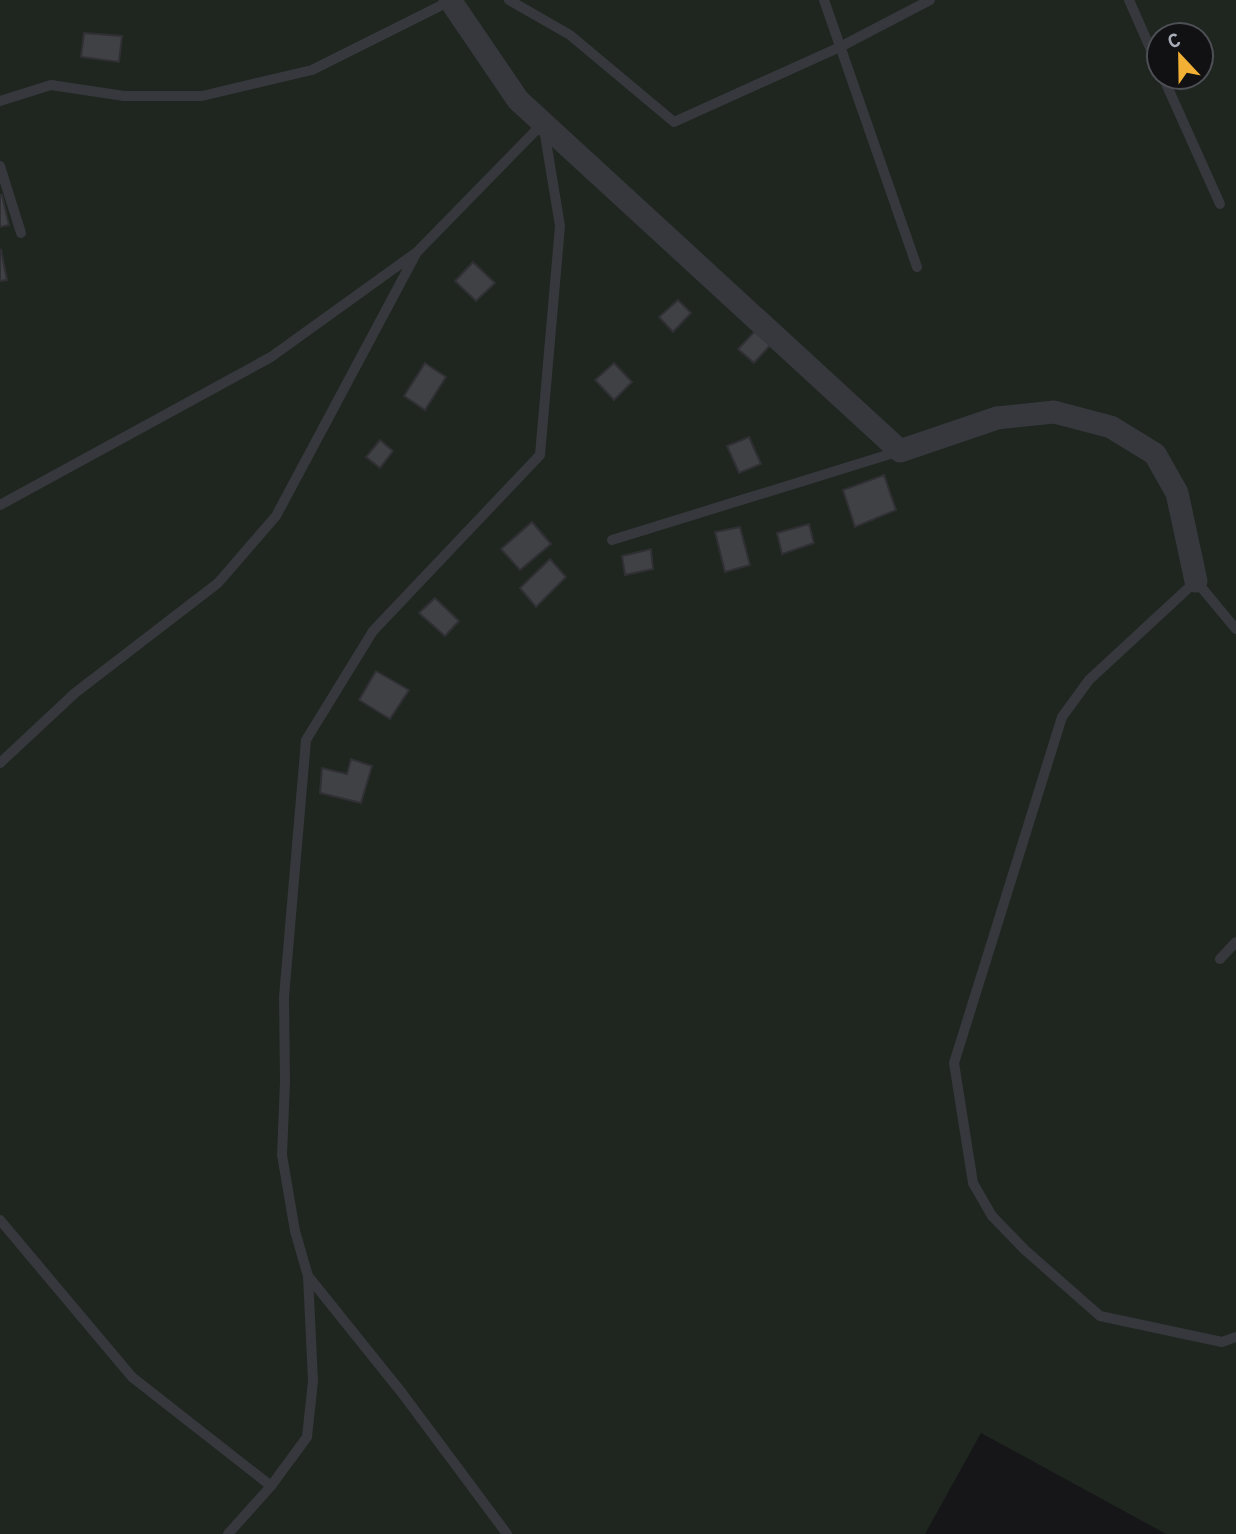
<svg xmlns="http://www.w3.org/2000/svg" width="1236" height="1534" font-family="Overpass,sans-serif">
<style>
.green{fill:#1e261f;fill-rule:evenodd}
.building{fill:#404145;stroke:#303034;stroke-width:2}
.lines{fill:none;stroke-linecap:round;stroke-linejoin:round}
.service{stroke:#37383d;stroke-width:10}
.minor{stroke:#37383d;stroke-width:23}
</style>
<rect width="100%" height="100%" fill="#161618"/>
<path class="green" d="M0,0h1236v1534h-70l-185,-101 -56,101h-925zM1159,35h42v42h-42z"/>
<g class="building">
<path d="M84,33l38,3 -3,26 -38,-5z"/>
<path d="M0,195h2l7,30 -9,2z"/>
<path d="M1,250l6,30 -7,1v-30z"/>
<path d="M473,262l22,21 -19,18 -21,-20z"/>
<path d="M678,300l13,13 -18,19 -14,-15z"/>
<path d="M757,329l16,13 -19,21 -16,-14z"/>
<path d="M425,363l21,14 -21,33 -21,-14z"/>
<path d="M614,363l18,19 -18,18 -19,-20z"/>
<path d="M749,437l12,27 -22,9 -12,-27z"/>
<path d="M380,440l13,11 -13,17 -14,-11z"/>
<path d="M884,475l12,35 -41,17 -12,-37z"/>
<path d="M532,522l19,22 -31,26 -19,-21z"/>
<path d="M809,524l5,19 -32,11 -5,-21z"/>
<path d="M740,527l10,38 -25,7 -10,-40z"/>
<path d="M651,549l2,20 -28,6 -3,-19z"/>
<path d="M550,559l16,18 -30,30 -16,-19z"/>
<path d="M435,598l24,23 -14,15 -26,-23z"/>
<path d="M376,671l33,19 -19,29 -31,-19z"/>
<path d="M351,759l21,7 -11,37 -41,-10 2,-25 25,6z"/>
</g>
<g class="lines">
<g class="service">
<path d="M509,0l61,35 104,87 166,-75 90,-47"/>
<path d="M824,0l93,267"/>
<path d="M1129,0l30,68"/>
<path d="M1163,77l57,127"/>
<path d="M0,101l51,-16 73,11h78l110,-26 138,-69"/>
<path d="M0,166l21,67"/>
<path d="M0,505l271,-148 146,-105 126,-129"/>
<path d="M612,540l288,-89"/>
<path d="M1236,629l-40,-48 -107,99 -27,37 -108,346 19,120 19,33 33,34 75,66 122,26 14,-5"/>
<path d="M0,763l75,-70 143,-110 58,-67 141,-264"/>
<path d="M1220,959l16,-17"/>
<path d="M0,1220l132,157 139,109"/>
<path d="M308,1276l94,117 105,141"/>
<path d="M228,1534l43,-48 36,-49 6,-56 -5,-105 -13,-45 -13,-76 3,-73 -1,-85 22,-257 67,-109 167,-176 20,-229 -16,-97"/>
</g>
<path class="minor" d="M450,0l68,100 382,351 97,-33 57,-6 57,15 44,27 22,39 19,88"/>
</g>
<g transform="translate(1180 56) rotate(338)"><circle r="33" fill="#111113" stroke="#4d4f55" stroke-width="2"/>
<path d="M0-5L12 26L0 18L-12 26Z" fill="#f2b134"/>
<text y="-10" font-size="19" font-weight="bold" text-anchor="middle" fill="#a8adb8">С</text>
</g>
</svg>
